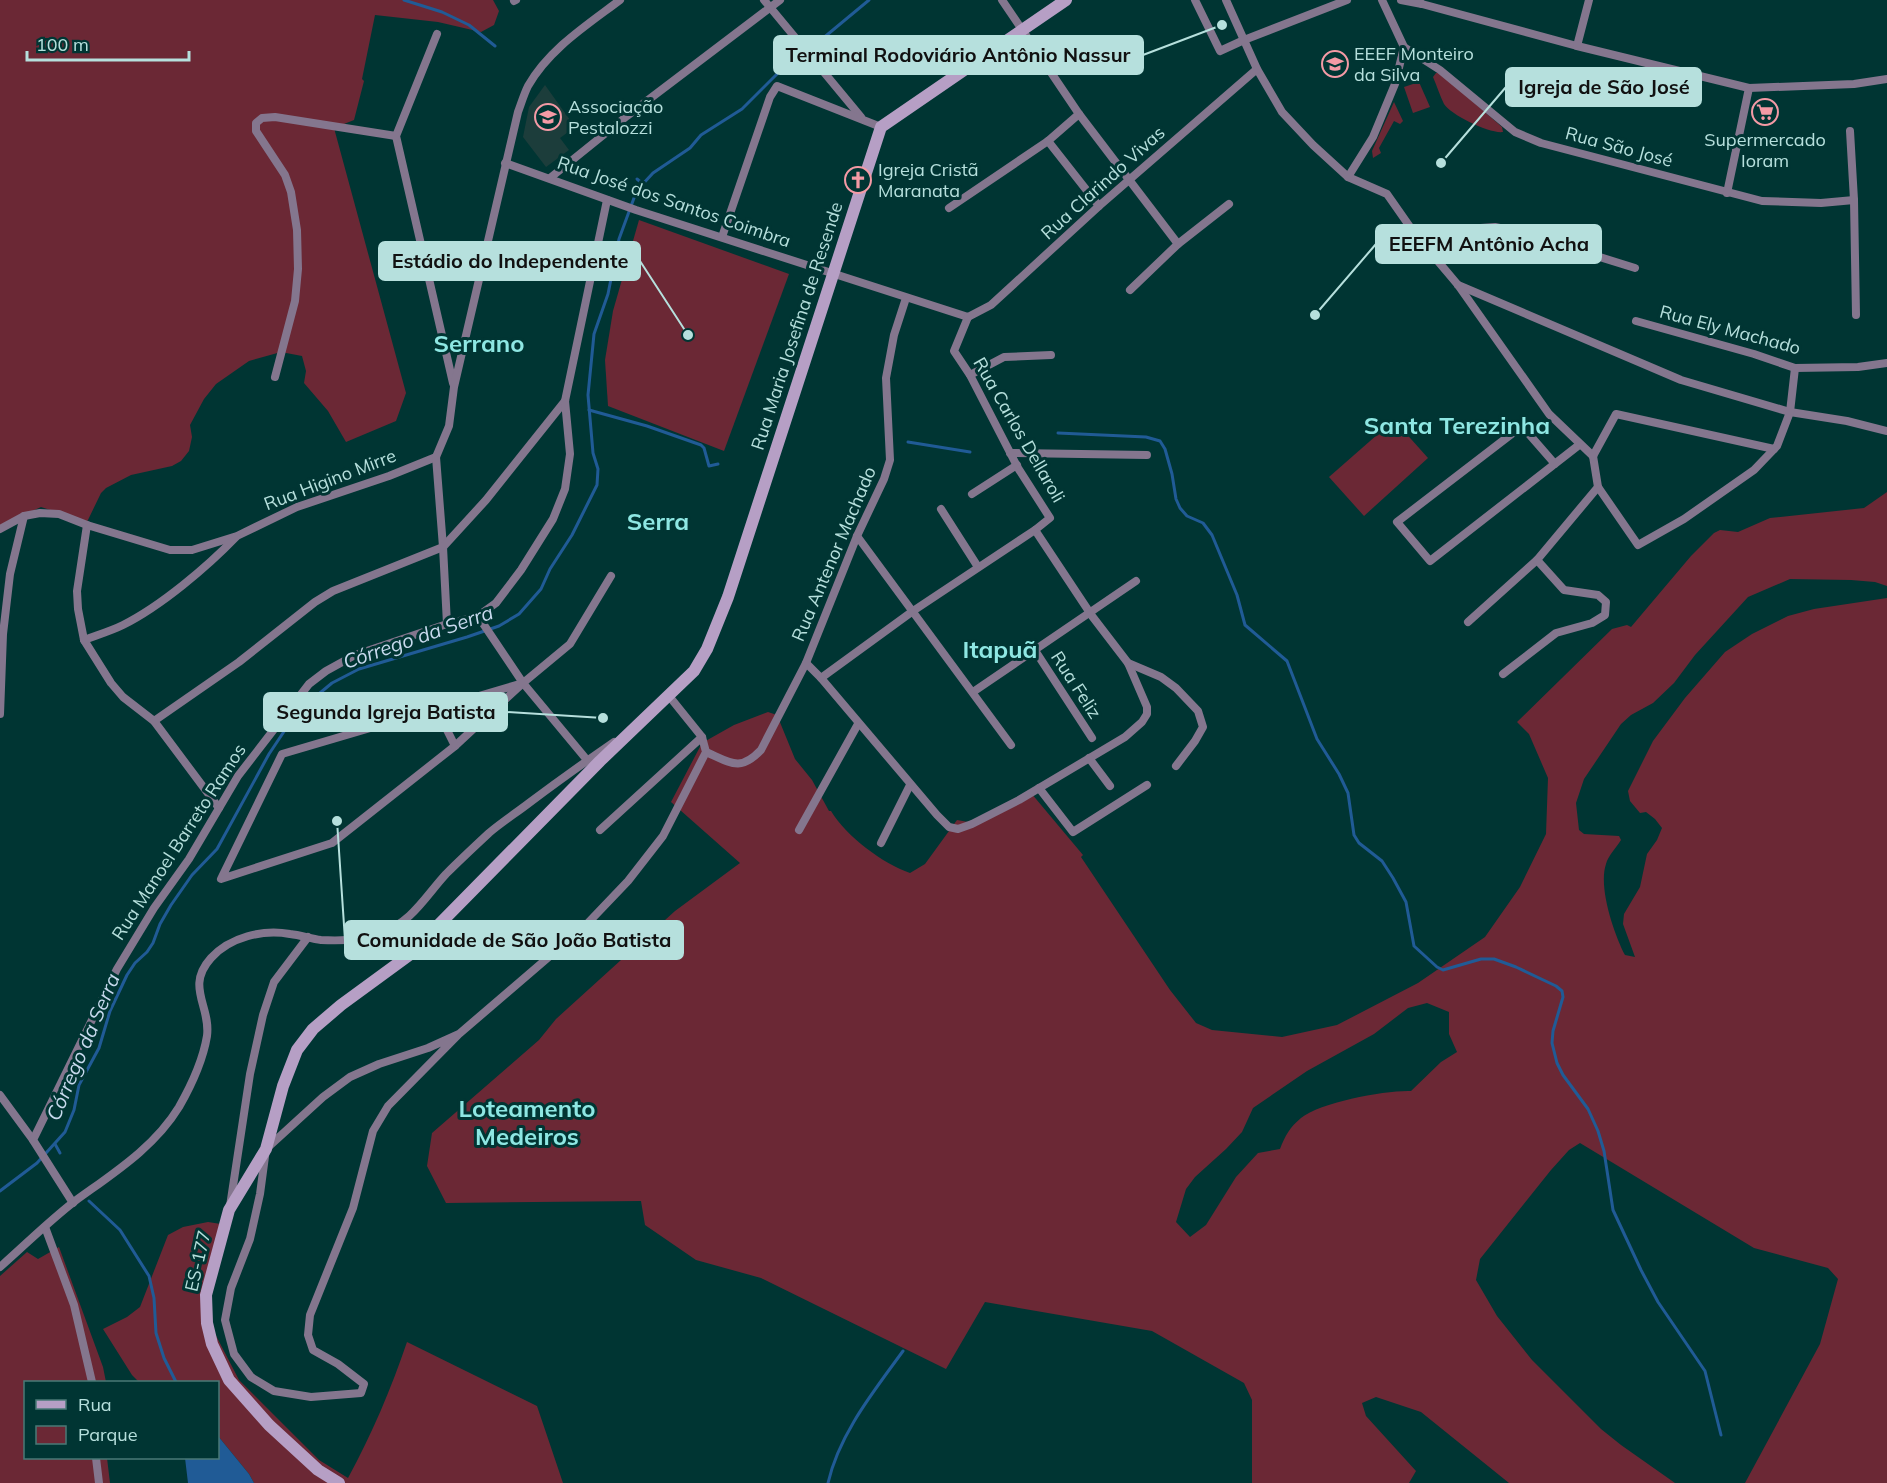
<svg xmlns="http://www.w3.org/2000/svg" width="1887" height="1483" font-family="Mulish,sans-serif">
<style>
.built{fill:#1c3d3b}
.green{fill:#6b2835;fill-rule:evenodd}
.water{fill:#205b96}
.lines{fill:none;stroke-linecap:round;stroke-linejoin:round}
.stream{stroke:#205b96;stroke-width:3}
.street{stroke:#84768e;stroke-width:8}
.secondary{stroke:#b69fc5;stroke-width:12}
.labels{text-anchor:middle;stroke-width:6;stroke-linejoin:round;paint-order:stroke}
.poi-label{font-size:18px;fill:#b6e0dd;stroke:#003533;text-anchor:start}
.street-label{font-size:18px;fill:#b6e0dd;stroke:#003533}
.water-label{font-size:20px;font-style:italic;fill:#c7d9ed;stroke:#003533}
.district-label{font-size:24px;font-weight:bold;fill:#8ee7e3;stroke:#003533}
.leader{fill:none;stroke:#b6e0dd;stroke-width:2}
.callout-dot{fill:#b6e0dd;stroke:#003533;stroke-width:2}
.callout{fill:#b6e0dd;stroke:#b6e0dd;stroke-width:2}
.callout-label{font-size:20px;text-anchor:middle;font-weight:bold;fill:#111}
</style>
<rect width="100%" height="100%" fill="#003533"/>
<path class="built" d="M545,85l30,42 -15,11 9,12 -23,17 -23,-30 6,-30z"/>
<g class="green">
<path d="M0,0h493l6,11 -5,14 -13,7 -43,-10 -63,-7 -13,64 2,2 -10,39 -20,8 72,265 -10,28 -50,21 -18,-31 -24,-28 2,-12 -4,-15 -21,-4 -32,9 -33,23 -12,15 -14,26 2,12 -3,14 -8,10 -9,5 -41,9 -25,13 -5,5 -14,29 -46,-15 -41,19z"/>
<path d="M1436,73h4l62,54 1,5c-13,2 -52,-17 -59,-28 -4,-8 -7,-18 -11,-27z"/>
<path d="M1419,82l11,25 -17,6 -9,-26z"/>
<path d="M1394,102l9,19 -3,3 -6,-3 -15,27 2,5 -8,5 -1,-7z"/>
<path d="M639,220l150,54 -65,177 -116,-45 -3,-46 8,-49z"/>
<path d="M1394,420l34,38 -64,58 -35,-39z"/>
<path d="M1887,492v94l-12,-4 -24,-2 -61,-1 -42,18 -53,58 -21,28 -21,20 -22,12 -10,9 -37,55 -8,24 3,27 5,4 35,2 2,4c-5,8 -13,16 -15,24 -8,23 8,70 19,91l10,2 -12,-33 1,-10 16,-27 7,-33 10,-14 5,-12 -7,-9 -9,-7 -6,1 -10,-12 -2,-10 25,-50 32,-43 40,-46 27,-18 36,-18 26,-7 73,-11v885h-142l75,-139 18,-65 -10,-11 -74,-20 -174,-105 -11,7 -18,20 -71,89 -4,21 21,36 35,44 69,69 20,16 54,38h-166l-88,-71 -45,-15 -14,6 4,13 50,55 -7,12h-157v-83l-8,-17 -92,-52 -167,-29 -39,67 -185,-91 -65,-18 -51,-35 -4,-24 -195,2 -19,-37 5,-33 107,-93 17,-21 119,-108 65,-48 -69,-61 31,-59 32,-18 34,-13 9,3 18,44 17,21 17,31h2c15,25 52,53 79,62l15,-9 32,-44 11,2 63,-29 52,62 -2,2 89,133 26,33 16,7 70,7 55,-12 81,-42 67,-46 35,-50 26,-53 2,-56 -19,-44 -12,-12 95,-93 15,-4 4,2 60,-71 23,-23 6,-3 18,2 32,-14 94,-10zM1427,1003l22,9v22l8,18 -16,10 -30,29c-25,-1 -90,11 -110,27 -11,9 -16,18 -21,31l-22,4 -22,24 -30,48 -16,12 -14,-15 10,-33 9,-12 31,-28 16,-17 11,-24 54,-37 67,-37 34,-26z"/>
<path d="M509,703l-40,32 -12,-26z"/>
<path d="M208,1222l13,2 -7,40 -4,60 29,56 80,80 29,18c24,-44 43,-89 59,-136l130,64 26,77h-309l-5,-9 -31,-38v-54h-79l-7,-7 -29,-46 24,-12 13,-10 28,-72 15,-8z"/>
<path d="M59,1247l44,120 3,15h-80v76h81l3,25h-110v-207l27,-24 11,7z"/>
</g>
<path class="water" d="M218,1436l31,38 5,9h-66l-3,-25h33z"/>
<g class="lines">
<g class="stream">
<path d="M404,0l38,12 27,13 26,21"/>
<path d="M637,179l6,5"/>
<path d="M589,410l58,16 54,19 3,3 5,18 9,-2"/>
<path d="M1058,433l88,4 14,4 5,8 7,25 4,25 4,9 7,8 16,7 9,12 25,60 8,30 42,36 30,78 22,35 9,19 6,42 5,8 23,18 11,17 13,24 8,44 23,21 6,3 38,-11h13l22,8 40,19 6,5 1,6 -10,34 -1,12 5,20 6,12 25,34 10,22 6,20 9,59 28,60 17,32 47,69 16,64"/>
<path d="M908,442l62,10"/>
<path d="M55,1144l5,9"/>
<path d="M0,1191l37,-28 28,-31 9,-22 5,-25 20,-37 11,-37 17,-36 8,-12 12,-11 6,-9 7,-19 11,-19 21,-30 25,-26 52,-95 28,-42 35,-29 27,-14 108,-32 32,-11 20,-12 22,-25 9,-20 22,-34 25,-50 1,-16 -5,-16 -5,-58 6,-61 14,-40 11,-55 15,-41 7,-12 12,-13 37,-25 11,-13 41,-26 39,-39 23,-16 65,-54"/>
<path d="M89,1201l31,29 29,46 5,22 2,35 8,25 12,24"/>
<path d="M828,1483c11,-49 46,-92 75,-132"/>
</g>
<g class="street">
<path d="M764,0l97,117"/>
<path d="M1002,0l77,114 99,130"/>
<path d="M1195,0l25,51 24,-11 103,-40"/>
<path d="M1226,0l31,69 25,43 31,33 35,32 39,17 28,40 43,51 91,129 44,42"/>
<path d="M1401,0l21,4 -5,-4"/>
<path d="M514,1l2,-1"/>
<path d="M1422,4l155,42 172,42 105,-4 33,-5"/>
<path d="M437,34l-41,102 57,247"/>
<path d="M1577,46l12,-46"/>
<path d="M1404,47l36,23 75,62 26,11 221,58 59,2 33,-3"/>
<path d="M1850,131l4,69 2,115"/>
<path d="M1048,141l51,65"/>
<path d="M505,163l131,47 332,107"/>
<path d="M1348,177l25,-40 22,-53 9,-37 -22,-47"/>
<path d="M550,178l77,-62 153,-116"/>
<path d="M1727,193l22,-105"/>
<path d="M949,208l99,-67 31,-27"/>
<path d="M722,237l48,-140 7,-11 104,41"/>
<path d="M1426,248l40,-19 29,-2 24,5 116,36"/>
<path d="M1458,285l223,95 109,32 57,9 40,10"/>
<path d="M1130,290l48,-46 51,-40"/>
<path d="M968,317l-14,34 16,24 48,93 32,50 -15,12 57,86 36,47 33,14 15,11 22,23 5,16 -8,14 -19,25"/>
<path d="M968,317l23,-12 108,-99 158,-137"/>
<path d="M1636,321l118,33 41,14 63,-1 29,-4"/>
<path d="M970,375l34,-18 47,-2"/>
<path d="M275,377l20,-76 3,-32 -1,-39 -6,-38 -6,-17 -29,-44v-8l6,-5 13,-1 121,19"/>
<path d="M1010,453l137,2"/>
<path d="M1593,456l5,31 40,58 46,-26 70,-49 23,-24 13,-34 5,-44"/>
<path d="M1593,456l23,-42 158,35"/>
<path d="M1555,464l-33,-38 -125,96 33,39 149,-116"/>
<path d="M972,494l45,-29"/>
<path d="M941,509l37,58"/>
<path d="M87,525l-10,66 1,18 6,31 27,43 12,14 31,24 65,87"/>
<path d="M0,529l24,-13 16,-3 19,1 28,11 83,25h22l45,-14 60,-29 92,-31 47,-19"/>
<path d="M857,536l154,209"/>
<path d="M478,616l45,67 64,77"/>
<path d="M1468,622l69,-62 61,-73"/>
<path d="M447,624l-4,-77 -7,-90 13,-31 5,-39 64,-275c3,-8 6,-18 10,-26 21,-37 59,-61 92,-86"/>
<path d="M84,640c13,-5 27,-9 39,-15 38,-19 84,-58 113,-88"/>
<path d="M1034,649l58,89"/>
<path d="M806,663l15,15 116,137 12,12 9,2 14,-5 47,-24 106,-63 17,-15 5,-8v-7l-19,-44"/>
<path d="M1503,674l53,-41 36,-10 13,-8 1,-13 -8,-7 -34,-5 -27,-30"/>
<path d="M821,678l92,-67 122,-81"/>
<path d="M523,683l-241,71 -61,125 111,-36 123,-97 68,-63 47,-39 41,-68"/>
<path d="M973,692l163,-111"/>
<path d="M437,710l18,36"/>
<path d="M0,714l3,-80 7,-60 14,-58"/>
<path d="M154,721l85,-59 76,-60 18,-11 110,-44 43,-47 79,-99"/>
<path d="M706,752c25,11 34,20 55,-2l45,-87 51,-127 27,-57 6,-19 -4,-82 8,-43 12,-37"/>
<path d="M1089,758l21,28"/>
<path d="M1039,788l34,44 74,-47"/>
<path d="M600,830l102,-93"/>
<path d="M799,830l59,-106"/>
<path d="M881,843l29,-58"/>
<path d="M459,1034l-71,72 -15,25 -20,77 -43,107 -2,20 5,15 25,14 26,20 -3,9 -50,4 -37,-6 -23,-14 -17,-23 -9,-34 6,-32 19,-49 10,-45 6,-45 57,-52 27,-20 29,-13 49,-16 31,-14 127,-109 42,-44 35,-45 43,-84 -4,-15 -33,-41"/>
<path d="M0,1095l33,45"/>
<path d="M73,1203l-40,-63 84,-171 37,-61 35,-49 49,-83 71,-92 17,-13 29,-16 92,-31 31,-8 18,-13 25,-33 32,-51 12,-30 5,-35 -5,-53 42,-201"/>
<path d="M230,1206l20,-132 13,-59 11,-33 34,-45"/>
<path d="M45,1227l29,78 18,77"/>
<path d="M0,1267c25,-22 49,-46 75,-66 37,-27 79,-53 104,-94 12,-21 24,-47 28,-71 4,-30 -22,-49 4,-78 19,-21 52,-29 79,-24 11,1 21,5 31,6 19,1 42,0 59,-6 33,-13 44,-36 66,-60 14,-14 29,-28 43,-41 13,-11 27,-20 40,-30 28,-21 56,-41 85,-61"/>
<path d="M96,1458l3,25"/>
</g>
<path class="secondary" d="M339,1483l-21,-13 -49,-45 -40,-45 -17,-36 -5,-21 -1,-28 23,-85 37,-61 17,-63 14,-36 16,-21 28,-24 67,-49 192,-195 94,-90 13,-22 21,-52 153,-470 185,-127"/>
</g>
<defs>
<symbol id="school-ring" viewBox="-11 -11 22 22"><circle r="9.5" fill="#003533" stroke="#f49aa5" stroke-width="1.5"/><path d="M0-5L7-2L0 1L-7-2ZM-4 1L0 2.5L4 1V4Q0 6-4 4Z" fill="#f49aa5"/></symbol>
<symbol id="supermarket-ring" viewBox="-11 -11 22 22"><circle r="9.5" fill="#003533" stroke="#f49aa5" stroke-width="1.5"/><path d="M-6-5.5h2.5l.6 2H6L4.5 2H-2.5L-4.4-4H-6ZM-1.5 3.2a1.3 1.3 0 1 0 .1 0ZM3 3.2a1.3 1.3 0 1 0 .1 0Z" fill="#f49aa5"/></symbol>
<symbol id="church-ring" viewBox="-11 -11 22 22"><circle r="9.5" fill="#003533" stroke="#f49aa5" stroke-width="1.5"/><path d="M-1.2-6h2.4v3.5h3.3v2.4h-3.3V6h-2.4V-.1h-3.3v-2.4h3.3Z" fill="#f49aa5"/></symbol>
</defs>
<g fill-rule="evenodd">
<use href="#school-ring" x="1320" y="49" width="30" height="30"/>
<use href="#supermarket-ring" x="1750" y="97" width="30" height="30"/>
<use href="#school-ring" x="533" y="102" width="30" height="30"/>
<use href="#church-ring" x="843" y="165" width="30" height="30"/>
</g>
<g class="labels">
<g class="poi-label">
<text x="1354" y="60">EEEF Monteiro<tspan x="1354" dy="21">da Silva</tspan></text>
<text x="568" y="113">Associação<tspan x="568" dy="21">Pestalozzi</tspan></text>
<text x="1765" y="146" text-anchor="middle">Supermercado<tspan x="1765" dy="21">Ioram</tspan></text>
<text x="878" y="176">Igreja Cristã<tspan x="878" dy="21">Maranata</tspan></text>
</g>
<g class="street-label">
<text transform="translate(1619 147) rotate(15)" y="6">Rua São José</text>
<text transform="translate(1103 183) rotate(-42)" y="6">Rua Clarindo Vivas</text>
<text transform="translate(674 202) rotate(19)" y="6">Rua José dos Santos Coimbra</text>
<text transform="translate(797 326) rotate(-72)" y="6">Rua Maria Josefina de Resende</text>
<text transform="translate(1730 330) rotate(15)" y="6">Rua Ely Machado</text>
<text transform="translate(1019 430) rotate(60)" y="6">Rua Carlos Dellaroli</text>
<text transform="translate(330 480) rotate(-21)" y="6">Rua Higino Mirre</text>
<text transform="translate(834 554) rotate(-67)" y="6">Rua Antenor Machado</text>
<text transform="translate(1076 685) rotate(57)" y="6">Rua Feliz</text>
<text transform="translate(179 842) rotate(-57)" y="6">Rua Manoel Barreto Ramos</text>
<text transform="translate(198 1261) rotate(-77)" y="6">ES-177</text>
</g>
<g class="water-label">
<text transform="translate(418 637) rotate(-19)" y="7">Córrego da Serra</text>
<text transform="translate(83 1047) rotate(-67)" y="7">Córrego da Serra</text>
</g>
<g class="district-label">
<text x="479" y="352">Serrano</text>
<text x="1457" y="434">Santa Terezinha</text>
<text x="658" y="530">Serra</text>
<text x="1000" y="658">Itapuã</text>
<text x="527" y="1117">Loteamento<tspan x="527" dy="28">Medeiros</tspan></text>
</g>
</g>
<path class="leader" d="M1222 25L1143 55M1441 163L1506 87M1315 315L1376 244M688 335L640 261M603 718L507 712M337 821L345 940"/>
<g class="callout-dot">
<circle cx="1222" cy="25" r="6"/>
<circle cx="1441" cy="163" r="6"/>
<circle cx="1315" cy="315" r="6"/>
<circle cx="688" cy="335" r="6"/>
<circle cx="603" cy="718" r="6"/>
<circle cx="337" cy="821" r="6"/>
</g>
<g class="callout">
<rect x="774" y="36" width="369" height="38" rx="6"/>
<rect x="1506" y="68" width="195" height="38" rx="6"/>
<rect x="1376" y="225" width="225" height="38" rx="6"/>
<rect x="379" y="242" width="261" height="38" rx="6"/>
<rect x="264" y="693" width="243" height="38" rx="6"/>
<rect x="345" y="921" width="338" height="38" rx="6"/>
</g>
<g class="callout-label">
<text x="958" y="62">Terminal Rodoviário Antônio Nassur</text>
<text x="1604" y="94">Igreja de São José</text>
<text x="1489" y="251">EEEFM Antônio Acha</text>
<text x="510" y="268">Estádio do Independente</text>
<text x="386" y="719">Segunda Igreja Batista</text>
<text x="514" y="947">Comunidade de São João Batista</text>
</g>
<rect x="24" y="1381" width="195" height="78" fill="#003533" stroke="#497977" stroke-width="1.5"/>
<rect x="36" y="1400" width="30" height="9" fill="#b69fc5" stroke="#497977" stroke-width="1.5"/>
<text x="78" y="1411" font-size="18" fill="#b6e0dd">Rua</text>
<rect x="36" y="1426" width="30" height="18" fill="#6b2835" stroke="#497977" stroke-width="1.5"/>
<text x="78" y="1441" font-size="18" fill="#b6e0dd">Parque</text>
<path d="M27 51v9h162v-9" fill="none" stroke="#b6e0dd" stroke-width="3"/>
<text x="36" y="51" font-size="18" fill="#b6e0dd" stroke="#003533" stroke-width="4.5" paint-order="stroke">100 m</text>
</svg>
